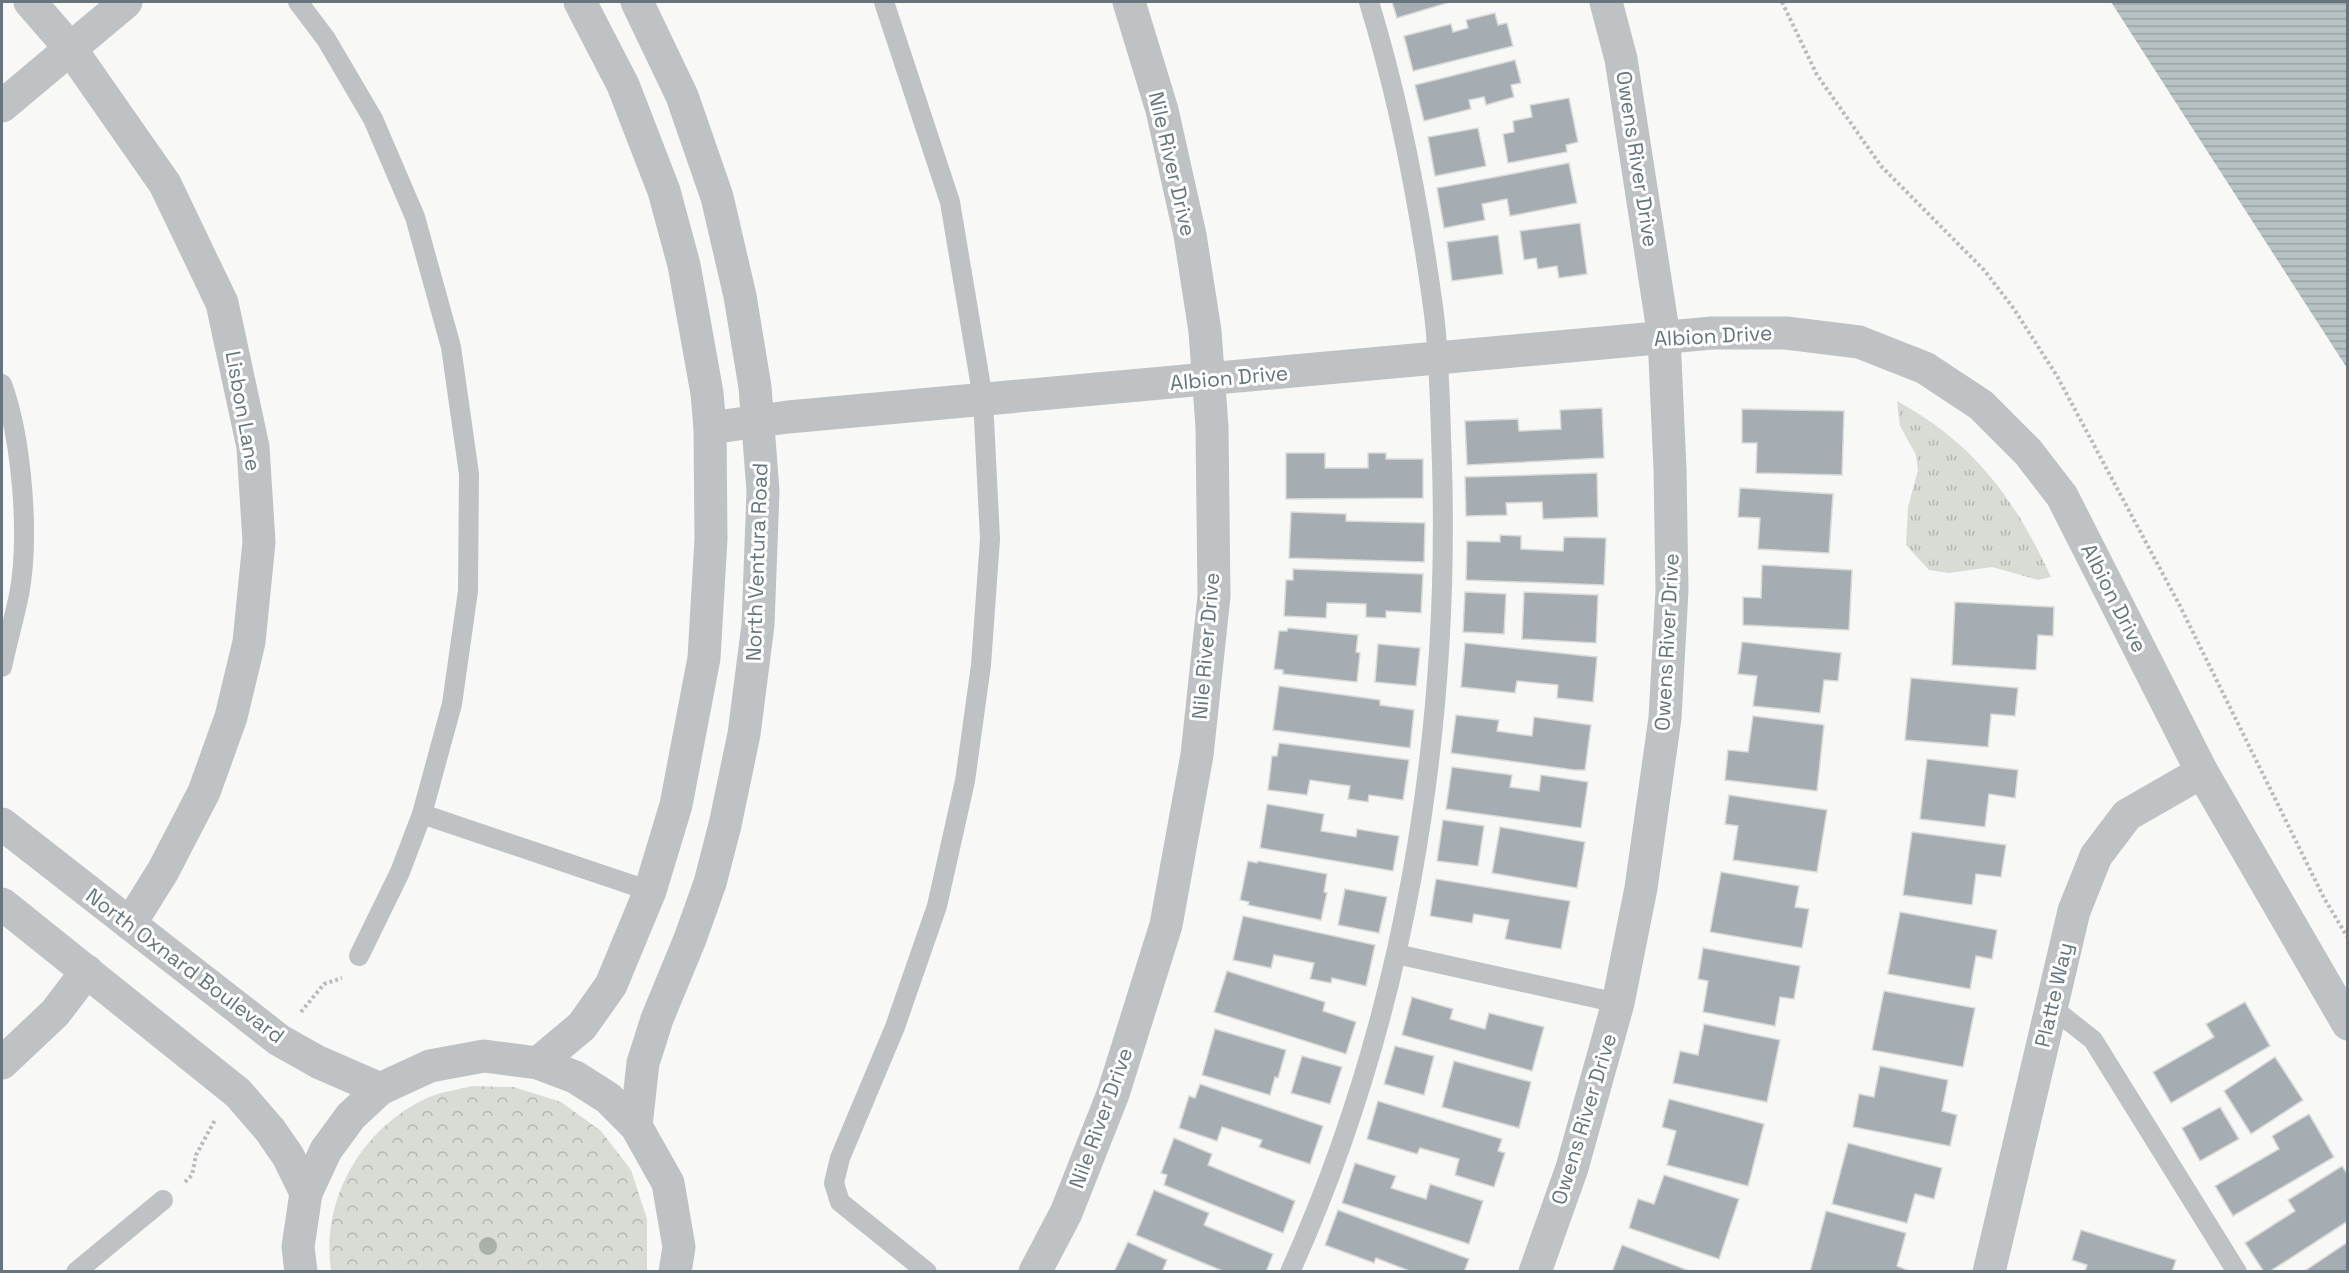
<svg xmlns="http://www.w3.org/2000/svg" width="2349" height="1273" font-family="'Space Grotesk',sans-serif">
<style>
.grass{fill:url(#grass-tufts)}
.forest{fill:url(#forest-crowns)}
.water{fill:url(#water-rules)}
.building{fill:#a6adb2;stroke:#dadad8;stroke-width:1.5}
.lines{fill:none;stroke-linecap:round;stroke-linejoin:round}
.path{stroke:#b8bcbe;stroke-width:4;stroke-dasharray:3 3;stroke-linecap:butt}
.lane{stroke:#bec2c5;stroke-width:20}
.street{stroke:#bec2c5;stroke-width:33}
.tree{fill:#a9b0a6}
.labels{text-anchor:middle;stroke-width:6;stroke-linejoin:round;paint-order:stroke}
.street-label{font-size:21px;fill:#66757d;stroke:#fff}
</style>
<defs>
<pattern id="grass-tufts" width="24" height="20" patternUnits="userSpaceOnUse" patternTransform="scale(1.5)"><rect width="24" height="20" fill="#d8dcd5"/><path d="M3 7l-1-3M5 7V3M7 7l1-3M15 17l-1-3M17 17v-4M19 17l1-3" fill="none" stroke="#b3b7b2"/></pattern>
<pattern id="forest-crowns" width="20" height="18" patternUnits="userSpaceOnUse" patternTransform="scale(1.5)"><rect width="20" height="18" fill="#d8dcd5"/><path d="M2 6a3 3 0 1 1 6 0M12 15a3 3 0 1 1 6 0" fill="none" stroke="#b3b7b2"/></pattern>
<pattern id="water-rules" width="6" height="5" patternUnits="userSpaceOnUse" patternTransform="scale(1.5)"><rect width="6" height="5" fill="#b7c2c5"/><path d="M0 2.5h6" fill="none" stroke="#99a2a5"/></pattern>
</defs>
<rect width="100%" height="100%" fill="#f8f8f6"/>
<path class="grass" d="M1897,401c77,42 118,98 154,176l-13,3 -46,-13 -43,6 -20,-3 -23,-25 2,-38 10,-37 -2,-15 -16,-29z"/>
<path class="forest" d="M472,1086l42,1 47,15 40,29 30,39 16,49v52h-316c-10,-72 30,-142 96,-173 13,-6 30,-8 45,-12z"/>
<path class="water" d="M2111,2h236v366z"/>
<g class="building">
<path d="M1392,2h54l1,1 -50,15z"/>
<path d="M1495,13l3,12 9,-2 6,23 -100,25 -9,-35 47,-12 2,8 15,-4 -2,-8z"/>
<path d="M1515,60l6,23 -10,2 3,12 -28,8 -2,-8 -15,3 2,9 -47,12 -9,-36z"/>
<path d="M1569,98l9,44 -12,3 1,7 -59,11 -5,-29 11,-2 -1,-11 19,-4 -2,-12z"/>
<path d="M1478,128l8,38 -51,10 -7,-39z"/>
<path d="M1569,163l8,40 -67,13 -3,-17 -25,5 3,16 -41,8 -7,-40z"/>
<path d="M1580,223l7,51 -28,4 -2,-12 -19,3 -2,-11 -12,2 -4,-29z"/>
<path d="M1498,235l5,39 -51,7 -5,-39z"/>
<path d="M1602,408l2,50 -137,7 -2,-44 53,-2 1,12 42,-2 -1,-19z"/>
<path d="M1742,409l102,2 -2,64 -86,-2 1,-30h-15z"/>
<path d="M1286,453h39v15h43v-15h18v6h37v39l-137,1z"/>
<path d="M1597,473l1,44 -55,2 -1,-17 -36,1 1,12 -41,1 -1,-39z"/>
<path d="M1740,488l93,6 -4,59 -71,-4 2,-31 -22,-1z"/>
<path d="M1291,512l55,2v7l79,2 -1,39 -135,-4z"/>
<path d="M1500,535l21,1v13l42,2 1,-14 42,1 -2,47 -138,-5 1,-39 33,1z"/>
<path d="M1762,565l90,5 -3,60 -106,-5v-28l18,1z"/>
<path d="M1293,569l130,5 -2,39 -35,-2v7l-20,-1v-13l-39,-1 -1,15 -42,-2 2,-36h7z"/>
<path d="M1465,592l41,2 -2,40 -41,-2z"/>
<path d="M1524,592l74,3 -2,48 -74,-4z"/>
<path d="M1955,602l99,5 -1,29 -15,-1 -2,35 -84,-5z"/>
<path d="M1288,628l70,7 -2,17 4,1 -3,29 -74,-8v-4l-9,-1 5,-38h8z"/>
<path d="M1742,642l99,11 -3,28 -14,-1 -4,33 -67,-7 4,-30 -19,-2z"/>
<path d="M1465,643l132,14 -4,45 -36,-4 1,-13 -41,-4 -2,12 -54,-6z"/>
<path d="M1378,644l42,4 -4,38 -41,-4z"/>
<path d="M1911,678l107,10 -3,28 -24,-2 -3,33 -83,-7z"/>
<path d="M1279,686l101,14v5l34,5 -4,38 -137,-18z"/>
<path d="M1456,715l43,5 -2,11 35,5 2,-19 57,8 -6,45h-11l-123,-17z"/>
<path d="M1753,716l71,9 -7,66 -92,-11 3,-30 20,2z"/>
<path d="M1279,743l130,17 -6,40 -34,-5 -1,7 -20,-3 2,-13 -40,-6 -3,15 -39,-5 4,-34h5z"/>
<path d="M1927,759l91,11 -3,28 -26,-4 -4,33 -65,-8z"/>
<path d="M1452,767l60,8 -2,12 29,4 2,-16 47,7 -7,46 -135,-19z"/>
<path d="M1729,795l98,15 -10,62 -84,-12 5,-34 -13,-2z"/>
<path d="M1267,804l57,10 -3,17 35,6 1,-8 42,7 -6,35 -133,-23z"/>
<path d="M1443,820l41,6 -6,40 -41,-5z"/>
<path d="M1500,827l85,15 -8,46 -85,-15z"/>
<path d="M1912,832l94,13 -5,32 -25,-3 -4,31 -69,-10z"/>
<path d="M1248,861l9,2 1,-2 69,13 -3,18 3,1 -6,27 -73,-15 1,-3 -9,-2z"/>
<path d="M1721,872l78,14 -4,21 14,2 -7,39 -92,-16z"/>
<path d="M1436,879l134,22 -9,48 -56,-10 4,-19 -35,-6 -2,9 -42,-7z"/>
<path d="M1345,889l42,8 -8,36 -41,-8z"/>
<path d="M1900,912l97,18 -5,29 -16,-3 -6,33 -82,-15z"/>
<path d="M1243,916l132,29 -9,41 -34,-8 -1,5 -21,-4 4,-16 -40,-8 -3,13 -38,-8z"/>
<path d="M1703,948l97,18 -6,33 -14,-2 -5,29 -72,-14 5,-31 -10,-2z"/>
<path d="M1227,971l98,31 -2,9 33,11 -10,32 -132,-42z"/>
<path d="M1884,991l91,17 -12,59 -91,-17z"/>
<path d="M1412,997l41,12 -3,10 35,10 4,-16 55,14 -12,44 -130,-36z"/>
<path d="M2245,1002l25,44 -99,57 -18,-31 61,-35 -8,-13z"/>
<path d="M1704,1024l76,16 -13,62 -94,-19 7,-32 18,4z"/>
<path d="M1215,1029l71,21 -8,28 -3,-1 -5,18 -68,-20z"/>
<path d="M1395,1046l39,10 -10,39 -40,-11z"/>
<path d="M1302,1056l40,11 -12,37 -39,-11z"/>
<path d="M2275,1057l28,43 -52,34 -27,-43z"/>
<path d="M1454,1061l77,21 -12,46 -77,-21z"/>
<path d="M1880,1066l68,14 -6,31 15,4 -7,31 -97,-19 6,-33 15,3z"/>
<path d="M1200,1084l123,42 -13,38 -51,-17 3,-7 -40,-13 -5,14 -38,-13 10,-32 6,2z"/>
<path d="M1669,1099l95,25 -16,62 -81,-21 9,-34 -14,-4z"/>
<path d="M1378,1101l124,38 -4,12 7,2 -11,34 -39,-12 4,-16 -39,-11 -3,6 -50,-15z"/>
<path d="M2220,1107l19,32 -39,22 -18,-33z"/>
<path d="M2309,1114l25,43 -101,59 -18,-30 64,-37 -7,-13z"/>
<path d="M1174,1138l38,16 -4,11 87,36 -12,32 -119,-48 3,-10 -6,-2z"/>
<path d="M1848,1143l94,25 -8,31 -19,-5 -8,29 -75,-19z"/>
<path d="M1355,1163l41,13 -5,12 35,11 4,-15 53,17 -14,43 -127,-41z"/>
<path d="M2342,1166l6,9v46l-79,51h-5l-19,-29 50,-32 -7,-11z"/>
<path d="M1664,1175l75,24 -20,60 -90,-31 9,-29 16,5z"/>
<path d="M1154,1190l55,23 -5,12 69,29 -7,18h-41l-89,-37z"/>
<path d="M1338,1210l131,49 -5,13h-52l-36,-14 -2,5 -49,-18z"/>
<path d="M1826,1211l80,22 -9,33 15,6h-102z"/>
<path d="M2081,1230l95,30 -4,12h-87l2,-7 -15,-5z"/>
<path d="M1128,1242l39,18 -5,12h-48z"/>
<path d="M2348,1242v30h-45z"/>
<path d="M1622,1245l70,27h-80z"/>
</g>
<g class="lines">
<g class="path">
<path d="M1782,2l35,73 64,91 103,104 30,39 43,67 123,230 144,292 24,40"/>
<path d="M301,1012l23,-28 18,-6"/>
<path d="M185,1182l7,-7 4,-20 19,-35"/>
</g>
<g class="lane">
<path d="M298,2l28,37 47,80 42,98 36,130 18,127 -1,117 -16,113 -30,110 228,77"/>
<path d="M884,2l66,200 33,197 7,140 -9,126 -16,116 -28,125 -42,121 -55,131 -6,25 6,19 87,70"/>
<path d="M2,384c20,55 28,153 17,211 -5,24 -12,48 -17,72"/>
<path d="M1396,954l222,49"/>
<path d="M359,956l41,-84 22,-58"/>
<path d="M2050,1006l43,34 144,232"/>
<path d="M76,1272l87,-72"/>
<path d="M1290,1272c114,-252 160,-533 152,-808 -2,-50 -2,-100 -8,-150 -14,-105 -34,-211 -65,-312"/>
</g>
<g class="street">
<path d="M30,2l40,46 95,136 57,119 31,144 6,95 -10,100 -18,75 -27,75 -41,79 -33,53"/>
<path d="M2,106l124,-104"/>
<path d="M710,428l78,-11 924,-84h74l73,9 66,26 56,37 47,47 34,44 140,276 146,252"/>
<path d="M2,824l277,216 39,22 62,27"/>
<path d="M2,904l236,189 32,37 18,26 18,37"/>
<path d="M2,1063l53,-50 32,-42"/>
<path d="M538,1063l44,-37 29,-41 39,-94 26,-86 28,-147 7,-119 -1,-111 -3,-35 -23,-128 -20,-74 -41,-106 -43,-83"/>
<path d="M636,1126l7,-63 14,-44 33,-80 20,-56 15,-58 19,-91 14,-109 5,-134 -8,-104 -15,-91 -23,-99 -35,-101 -45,-94"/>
<path d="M301,1272l-3,-25 8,-54 20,-43 25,-34 29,-27 50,-23 54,-10 54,7 37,14 33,21 28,28 32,57 11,64 -4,25"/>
<path d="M1035,1272l31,-59 47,-119 53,-169 31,-170 17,-159 -2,-169 -7,-96 -15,-96 -28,-125 -33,-108"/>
<path d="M1535,1272l37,-104 46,-165 23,-115 24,-170 7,-128 -2,-121 -6,-132 -43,-278 -15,-57"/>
<path d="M1989,1272l85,-361 22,-55 31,-41 75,-43"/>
</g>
</g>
<circle class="tree" cx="488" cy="1246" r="9"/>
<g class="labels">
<g class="street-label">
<text transform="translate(1637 159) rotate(81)" y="7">Owens River Drive</text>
<text transform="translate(1172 164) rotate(77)" y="7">Nile River Drive</text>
<text transform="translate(1713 336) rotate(-3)" y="7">Albion Drive</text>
<text transform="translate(1229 378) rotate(-5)" y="7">Albion Drive</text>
<text transform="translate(243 411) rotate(80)" y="7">Lisbon Lane</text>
<text transform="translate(757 562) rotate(-88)" y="7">North Ventura Road</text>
<text transform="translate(2114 598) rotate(63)" y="7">Albion Drive</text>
<text transform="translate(1667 642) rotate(-87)" y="7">Owens River Drive</text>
<text transform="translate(1206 646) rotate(-85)" y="7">Nile River Drive</text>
<text transform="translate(185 966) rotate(37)" y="7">North Oxnard Boulevard</text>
<text transform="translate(2054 995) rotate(-77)" y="7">Platte Way</text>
<text transform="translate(1101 1118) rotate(-70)" y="7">Nile River Drive</text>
<text transform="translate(1584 1119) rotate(-73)" y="7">Owens River Drive</text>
</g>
</g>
<rect width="2349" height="1273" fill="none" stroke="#66757d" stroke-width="6"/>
</svg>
